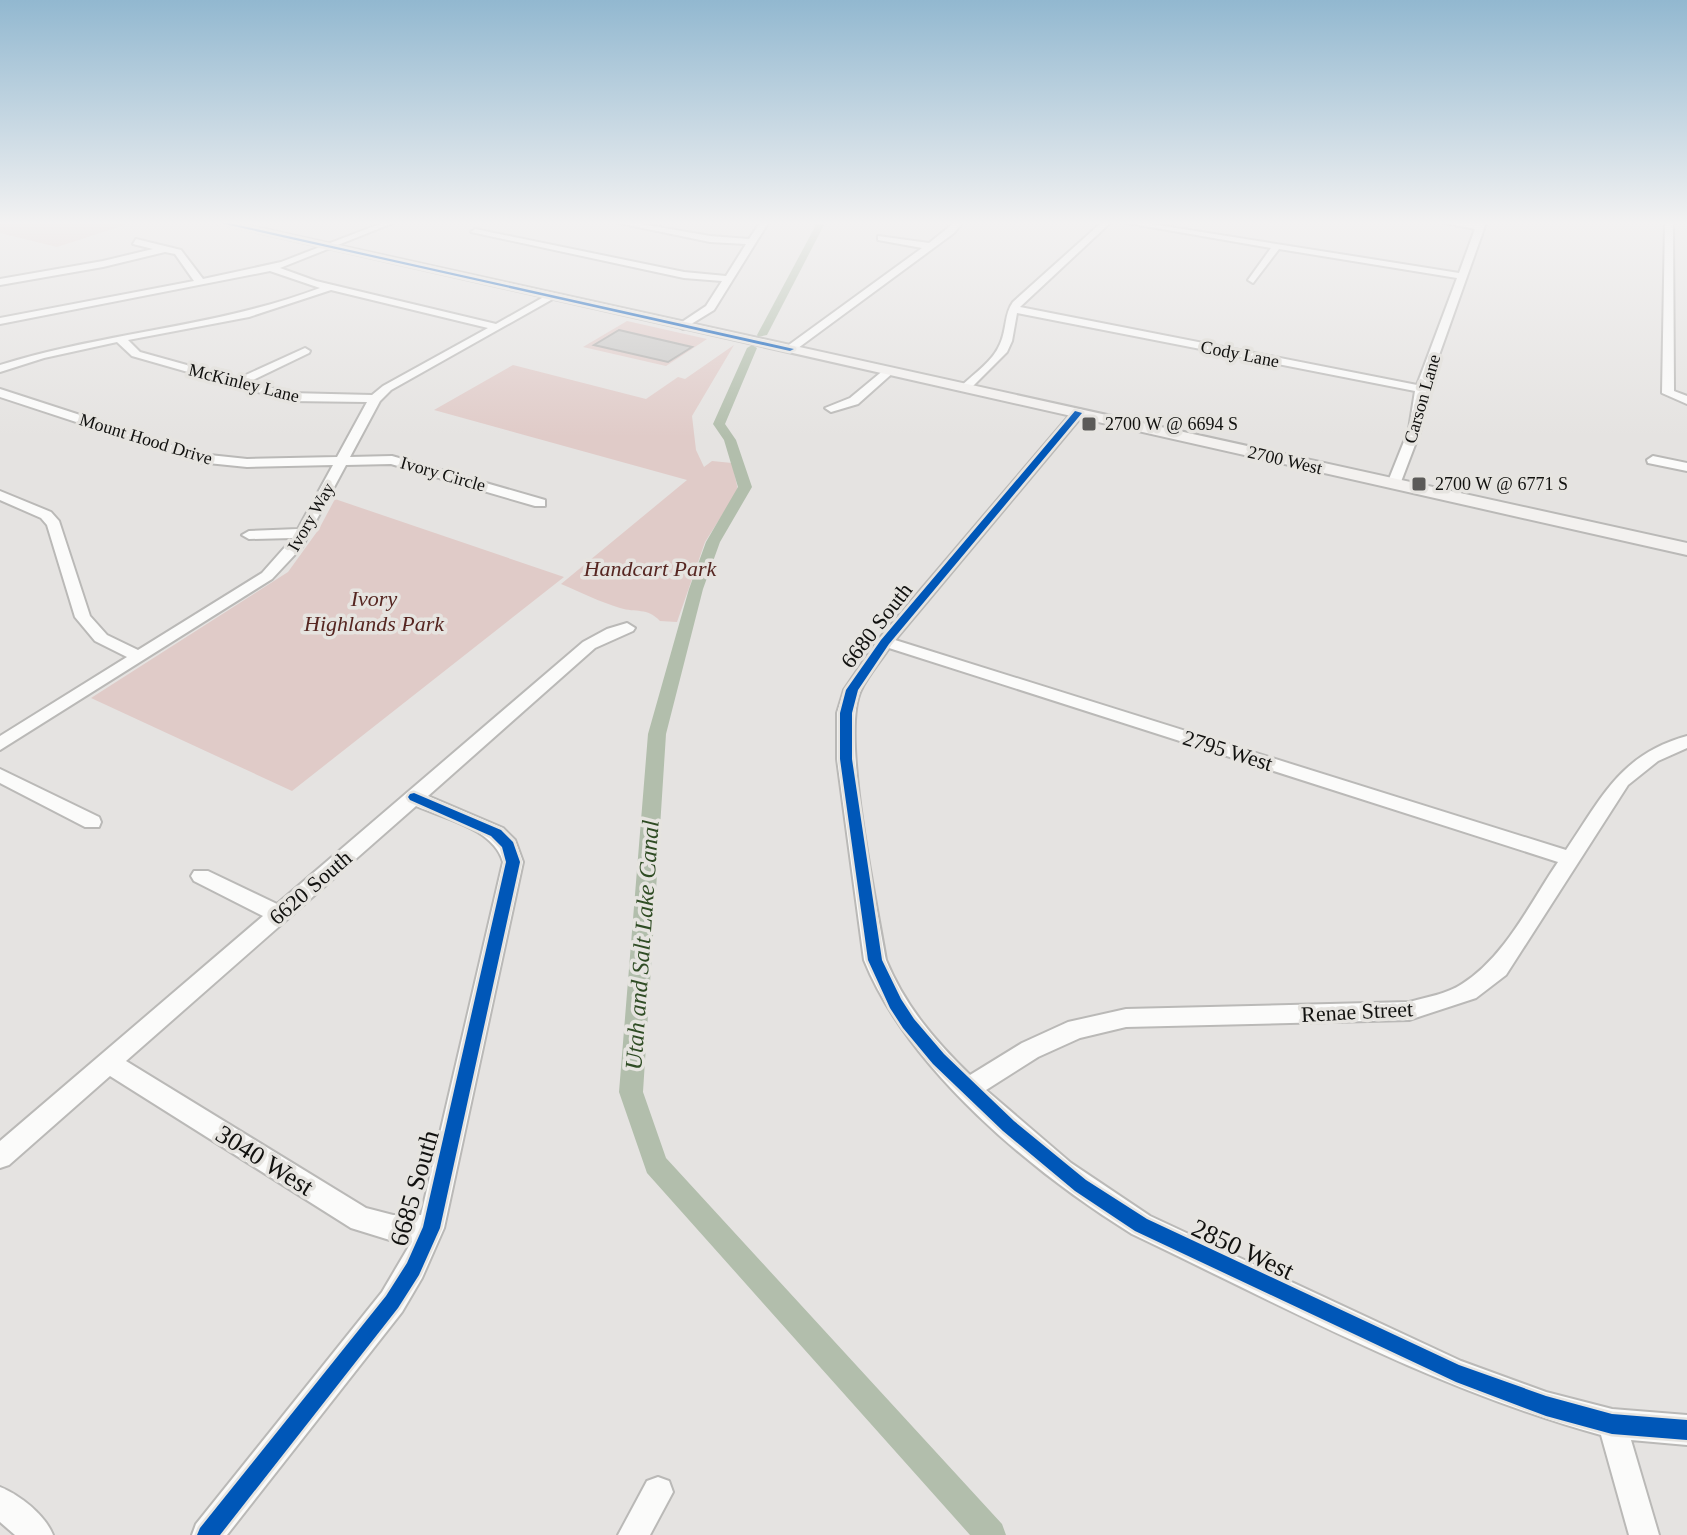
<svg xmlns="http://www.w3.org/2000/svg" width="1687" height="1535" font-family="Georgia,serif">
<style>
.green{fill:#e0cbc8}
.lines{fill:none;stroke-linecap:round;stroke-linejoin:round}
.canal{fill:#b2beac;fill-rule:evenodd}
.building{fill:#c9c8c6;stroke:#aeadab;stroke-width:2}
.street-casing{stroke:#bab9b7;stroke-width:4}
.secondary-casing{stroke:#bab9b7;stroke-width:4}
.street{fill:#fbfbfa;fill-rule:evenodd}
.secondary{fill:#f3f1ef;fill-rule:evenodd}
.cycleway-casing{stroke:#e6e4e0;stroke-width:5}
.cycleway{fill:#0057b8;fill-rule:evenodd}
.poi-dot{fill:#5b5a58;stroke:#e6e4e0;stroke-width:3}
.labels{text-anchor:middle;stroke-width:7;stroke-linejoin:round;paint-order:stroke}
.far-street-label{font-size:18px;fill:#11110f;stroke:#e6e4e0}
.far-poi-label{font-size:18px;fill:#11110f;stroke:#e6e4e0;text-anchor:start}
.park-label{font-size:22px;font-style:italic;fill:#562621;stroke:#e6e4e0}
.street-label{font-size:22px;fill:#11110f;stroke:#e6e4e0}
.water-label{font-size:24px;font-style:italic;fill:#2f4c24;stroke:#e6e4e0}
.near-street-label{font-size:26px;fill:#11110f;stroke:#e6e4e0}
</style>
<rect width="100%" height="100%" fill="#e5e3e1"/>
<g class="green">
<path d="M0,223h131l-74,24 -57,-14z"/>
<path d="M627,321l80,18 -41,27 -83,-19z"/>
<path d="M734,345l-42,71 4,34 8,17 8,-6 20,2 6,27 -33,52 -28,80 -17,-1c-13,-14 -24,-8 -40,-13 -20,-6 -40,-16 -59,-24l126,-104 -253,-70 79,-45 133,34 32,-22 7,2z"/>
<path d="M335,499l229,78 -272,214 -201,-93 197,-126 31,-43z"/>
</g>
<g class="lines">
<g class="canal">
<path d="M817,223h8l-58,112 -9,2 -1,-2z"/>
<path d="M752,345l5,3 -32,76 11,16 16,47 -32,55 -17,47 -37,145 -23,358 23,66 336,366 4,11h-36l-323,-362 -28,-81 29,-358 41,-145 17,-47 32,-55 -14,-47 -11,-16 34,-76z"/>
</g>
</g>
<path class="building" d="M619,330l30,7 43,10 -24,15 -74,-17z"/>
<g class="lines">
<defs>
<g id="street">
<path d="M382,223h11l-113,45 36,13 180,43 53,-30 9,2 -167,94 -11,11 -30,56 42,-1 153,44v6h-10l-144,-42 -45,1 -44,82 -30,32 -272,171v-14l127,-79 -32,-16 -20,-24 -28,-92 -6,-7 -41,-18v-9l51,21 8,9 31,95 17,19 31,15 124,-77 31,-35 -44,1 -7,-4 7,-4 49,-2 35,-64 -86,2 -49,-5 -198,-65v-8l200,65 47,5 90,-2 30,-55 -78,-1 -157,-45 -15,-14 -73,16 -44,14v-7c105,-33 217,-38 320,-77l-50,-17 -270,53v-6l194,-37 -19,-27 -10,-2 -62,15 -103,18v-6l103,-18 50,-12 -20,-5 3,-5 45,11 22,29 78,-17zM331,290l157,38 -105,58 -11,9 -82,-2 -41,-11 60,-29 1,-2 -5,-3 -68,31 -97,-27 -12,-12 121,-23z"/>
<path d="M619,223h16l75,13 39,3 11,-16h8l-54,87 -31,19 -5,-3 1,-2 27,-18 16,-25 -38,-3 -213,-46 4,-3 209,43 42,4 20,-32 -36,-2z"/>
<path d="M954,223h8l-8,10 -160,118h-8v-4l136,-99 -44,-8v-4l51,7z"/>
<path d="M1101,223h9l-90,84 397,78 40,-107 -178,-29 -26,34 -5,-3 23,-32 -144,-25h18l314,50 16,-44 -30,-6h41l-59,166 -6,40 -22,58h-10l-2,-3 22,-55 6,-38 -398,-78 -5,28 -5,11 -38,38h-8v-4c14,-13 32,-25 39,-42 7,-15 4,-30 13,-42z"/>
<path d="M1665,223h8l1,168 13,5v8l-25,-11z"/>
<path d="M885,369l10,2 -37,33 -27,8 -6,-4 25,-10z"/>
<path d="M1078,409l4,1v6l-187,224 671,210c36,-53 55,-96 121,-114v12l-29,13 -30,24 -122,190 -30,23 -67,22 -283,7 -46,11 -42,19 -52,33 85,73 79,53 311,145 85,31 66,17 75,6v30l-56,-5 28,95h-30l-28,-100c-164,-45 -316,-128 -469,-201 -99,-61 -224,-165 -268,-274l-27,-201v-46l7,-23 35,-51 195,-229zM889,648l669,214c-28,41 -53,95 -96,122 -15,10 -35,13 -53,18l-283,7 -58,13 -46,21 -52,32c-35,-34 -65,-69 -84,-115 -9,-55 -46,-227 -25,-270 7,-15 19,-28 28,-42z"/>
<path d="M1653,456l34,7v8l-39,-8 -1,-3z"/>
<path d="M627,623l8,5 -2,3 -38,17 -167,148 75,32 12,12 8,22 -79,366 -22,50 -20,34 -175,223h-35l4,-11 186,-232 30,-51h-19l-42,-13 -241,-152 -101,89 -9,3v-27l263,-225 -69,-35 -3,-5 3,-5h14l69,33 306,-262 24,-13zM416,806c30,13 78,23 87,56l-82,353h-28l-27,-7 -240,-147z"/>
<path d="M0,769l99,48 2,5 -2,5h-14l-85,-44z"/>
<path d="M658,1477l11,4 4,11 -23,43h-32l29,-54z"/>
<path d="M0,1487c20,8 45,28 53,48h-38l-15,-13z"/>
</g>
<path id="secondary" d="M217,223h20l1450,320v12z"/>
</defs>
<use href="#street" class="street-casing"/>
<use href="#secondary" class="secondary-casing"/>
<use href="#street" class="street"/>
<use href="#secondary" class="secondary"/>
<defs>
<g id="cycleway">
<path d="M220,223h9l565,126 -4,2z"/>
<path d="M1075,411l7,2 -193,231 -31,46 -6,23v46l30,201 19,39 13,20 30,35 70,67 72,59 61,39 312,146 87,31 66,18 75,6v20l-75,-6 -66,-18 -90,-34 -321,-151 -60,-40 -72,-60 -70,-67 -30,-36 -13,-20 -22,-48 -28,-201v-46l6,-23 35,-50z"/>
<path d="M414,793l87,37 12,12 7,20 -80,366 -21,47 -21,33 -178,227h-23l3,-7 186,-232 21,-33 16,-36 83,-365 -4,-15 -11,-11 -81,-36 -2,-3 2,-3z"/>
</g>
</defs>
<use href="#cycleway" class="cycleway-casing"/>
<use href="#cycleway" class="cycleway"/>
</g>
<linearGradient id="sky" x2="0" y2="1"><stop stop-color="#92b8d0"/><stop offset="0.51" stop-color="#f3f2f2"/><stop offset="1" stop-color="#f3f2f2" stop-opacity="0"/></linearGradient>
<rect width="1687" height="437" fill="url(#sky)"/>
<g class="poi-dot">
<rect x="1081" y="416" width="16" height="16" rx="4"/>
<rect x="1411" y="476" width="16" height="16" rx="4"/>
</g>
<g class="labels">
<g class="far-street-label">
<text transform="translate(1240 354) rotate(11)" y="6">Cody Lane</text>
<text transform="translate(244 383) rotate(14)" y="6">McKinley Lane</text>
<text transform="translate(1422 399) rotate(-74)" y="6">Carson Lane</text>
<text transform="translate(146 439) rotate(17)" y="6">Mount Hood Drive</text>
<text transform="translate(1285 460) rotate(13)" y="6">2700 West</text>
<text transform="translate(443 474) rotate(16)" y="6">Ivory Circle</text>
<text transform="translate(311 517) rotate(-60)" y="6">Ivory Way</text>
</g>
<g class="far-poi-label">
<text x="1105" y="430">2700 W @ 6694 S</text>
<text x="1435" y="490">2700 W @ 6771 S</text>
</g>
<g class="park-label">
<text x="650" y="576">Handcart Park</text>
<text x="374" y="606">Ivory<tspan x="374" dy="25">Highlands Park</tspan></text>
</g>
<g class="street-label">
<text transform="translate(876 625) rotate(-52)" y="8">6680 South</text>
<text transform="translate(1228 750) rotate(17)" y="8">2795 West</text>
<text transform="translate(310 887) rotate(-41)" y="8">6620 South</text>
<text transform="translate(1357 1011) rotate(-3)" y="8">Renae Street</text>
</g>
<g class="water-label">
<text transform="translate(642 945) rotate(-86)" y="8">Utah and Salt Lake Canal</text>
</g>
<g class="near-street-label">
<text transform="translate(265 1160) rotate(32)" y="9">3040 West</text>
<text transform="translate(414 1188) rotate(-74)" y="9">6685 South</text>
<text transform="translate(1243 1249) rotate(25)" y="9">2850 West</text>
</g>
</g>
</svg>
